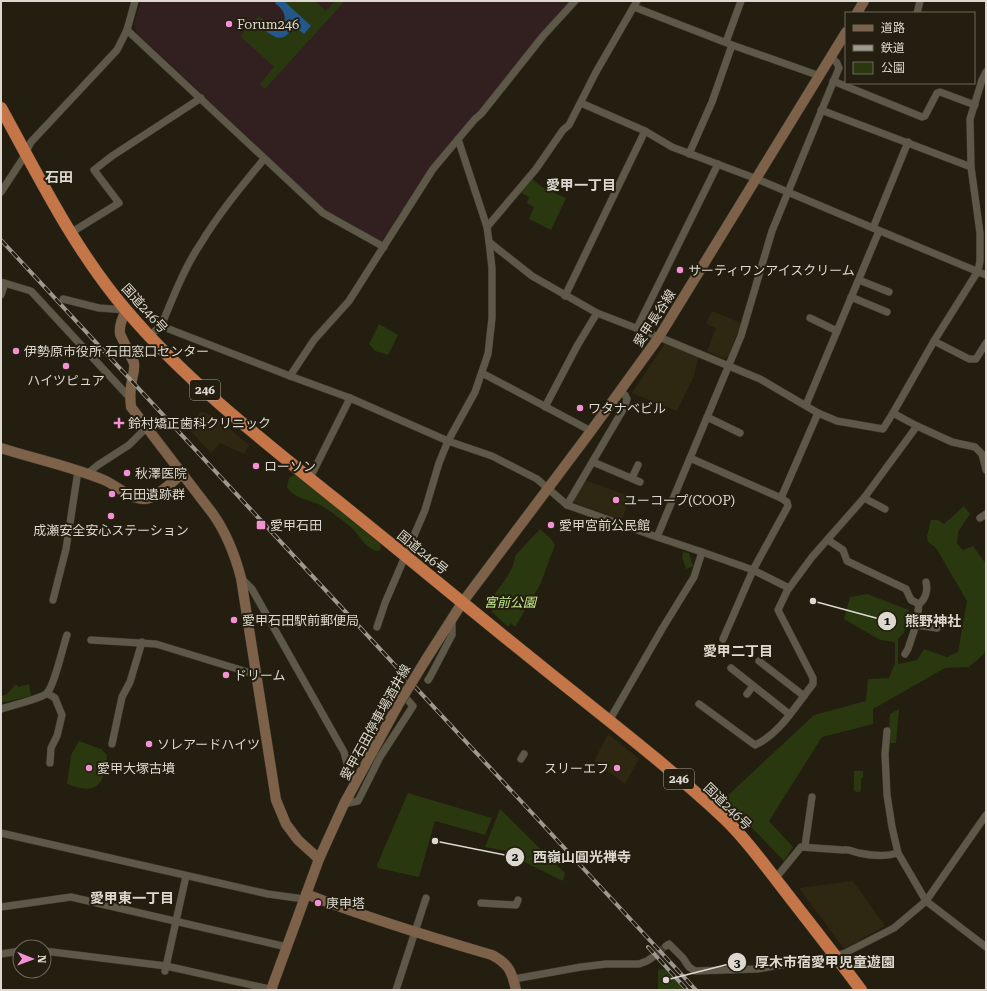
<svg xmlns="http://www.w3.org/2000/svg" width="987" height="991" font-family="'Roboto Serif','Noto Sans JP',serif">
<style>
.built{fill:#2e2712}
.industrial{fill:#321f20}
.green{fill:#29380f}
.water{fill:#25588a}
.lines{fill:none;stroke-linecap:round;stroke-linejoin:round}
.street-tunnel{stroke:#3f3a2c;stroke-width:7;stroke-dasharray:7 3.5;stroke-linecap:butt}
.street-casing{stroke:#3a362e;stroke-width:8}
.secondary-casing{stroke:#3a362e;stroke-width:11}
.highway-casing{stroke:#3a362e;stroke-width:13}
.street{stroke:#5e5848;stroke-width:7}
.secondary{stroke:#7d6148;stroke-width:10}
.highway{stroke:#c47649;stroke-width:12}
.rail-casing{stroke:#9d998e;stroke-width:4}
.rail{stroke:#231e0f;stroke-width:2.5;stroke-dasharray:8;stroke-linecap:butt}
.secondary-bridge-casing{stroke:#3a362e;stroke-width:11;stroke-linecap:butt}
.secondary-bridge{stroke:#7d6148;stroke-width:10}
.poi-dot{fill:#f491d4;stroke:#231e0f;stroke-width:1.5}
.labels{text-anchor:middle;stroke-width:4;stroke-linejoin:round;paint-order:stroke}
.shield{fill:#231e0f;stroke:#a5a196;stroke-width:1}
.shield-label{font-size:12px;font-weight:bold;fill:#ddd9d0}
.poi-label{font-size:13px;fill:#ddd9d0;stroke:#231e0f;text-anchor:start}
.street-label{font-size:13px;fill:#ddd9d0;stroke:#231e0f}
.park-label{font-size:13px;font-style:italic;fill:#c6ed8e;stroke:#231e0f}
.neighbourhood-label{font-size:14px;font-weight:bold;fill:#ddd9d0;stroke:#231e0f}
.leader{fill:none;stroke:#ddd9d0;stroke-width:1.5}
.callout-dot{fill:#ddd9d0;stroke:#231e0f;stroke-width:1.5}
.mark-label{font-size:12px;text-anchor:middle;font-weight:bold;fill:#111}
.callout-label{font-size:14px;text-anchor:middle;font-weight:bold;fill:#ddd9d0;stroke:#231e0f;stroke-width:4;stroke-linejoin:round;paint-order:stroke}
</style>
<rect width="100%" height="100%" fill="#231e0f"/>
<g class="built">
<path d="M712,311l29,12 -12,32 -4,4 -18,-8 9,-23 -10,-4z"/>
<path d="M666,342l33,12 -5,22 -17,35 -45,-18z"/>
<path d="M201,411l14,6 34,28 -5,9 -24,-11 -9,10 -21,-23z"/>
<path d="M584,480l46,16 -8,24 -47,-17 -2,-3z"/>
<path d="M608,734l31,25 -14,25 -31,-23z"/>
<path d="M853,881l32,45 -40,22 -3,-2 -43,-58z"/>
</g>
<path class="industrial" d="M141,1h432l-94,110 -98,131 -55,-31 -190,-179 -2,-8z"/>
<g class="green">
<path d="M274,1h41l11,10 9,-10h6l2,2 -78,86 -5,-5 14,-17 -34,-31 19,-20c8,7 14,15 25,8 3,-12 -3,-16 -10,-23z"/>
<path d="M532,179l10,8 24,11 -15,32 -22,-11 5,-12 -7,-4 2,-6 -8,-4z"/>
<path d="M379,324l19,11 -10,20 -13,-4 -6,-7z"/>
<path d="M294,475l4,1 83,69 -1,5 -3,1c-11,-2 -18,-16 -25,-23 -8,-7 -17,-13 -25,-19 -13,-10 -31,-8 -40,-22l2,-9z"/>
<path d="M964,506l6,8 -12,18 -1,12 6,6 10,-4 13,18v83l-2,7 -15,13 -24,1 -72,41v15l-51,13 -53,84 24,26 -9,14 -60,-62 90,-84 52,-14 2,-22 21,-1 6,-15v-21l-15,-2 -36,-21 6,-22 17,-3 42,16 -5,23 -6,6v25l19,-4 7,-11 23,8 11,-5 9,-51 -31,-53 -8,-6 -1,-6 4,-16h7l6,4z"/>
<path d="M540,529l11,10 4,6 -15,40 -25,42 -4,-4 -3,4 -16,-15v-5l-4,-4c9,-13 26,-31 27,-47z"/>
<path d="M683,552l6,1 4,13 -7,3 -4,-12z"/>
<path d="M29,684l2,12 -30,7v-7l6,-2 8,-9h2l1,2z"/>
<path d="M899,709l-3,34h-8l2,-29z"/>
<path d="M79,741l22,8 6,6c-3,30 -9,41 -40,29l4,-29z"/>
<path d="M854,771h9v6l-2,2v11l-1,2h-4l-2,-2z"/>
<path d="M408,793l84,25 -7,17 -50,-14 -16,56 -41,-9 -1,-3z"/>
<path d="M500,809l65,64 -2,8 -51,-25 1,-4 -28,-5z"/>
<path d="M665,969l19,21h-26v-20z"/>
</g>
<path class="water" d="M277,1h7l27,25 -7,8 -11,-9c-10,23 -22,10 -36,-1l5,-5c8,6 12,12 22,5 3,-11 -2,-15 -9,-21z"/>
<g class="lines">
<path class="street-tunnel" d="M653,957l13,-11"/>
<defs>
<g id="street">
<path d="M634,7l98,38 88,31"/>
<path d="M917,13l3,-12"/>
<path d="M127,30l196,183 61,34"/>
<path d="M726,42l15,-41"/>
<path d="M833,81l89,36 3,-1 12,-23 3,-1 35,13"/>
<path d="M581,103l64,28 27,16 85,32 116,49 113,47"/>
<path d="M821,110l150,57"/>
<path d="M689,154l23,-52 20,-57"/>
<path d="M1,192l21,-32 9,-18 86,-92 10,-20 8,-29"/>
<path d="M487,227l49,-58 27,-39 6,-5 27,-53 41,-71"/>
<path d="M873,228l35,-86"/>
<path d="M72,232l47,-29 -25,-33 18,-14 89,-58"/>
<path d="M489,242l43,34 65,37 62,24 101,42 58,34 19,8 46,8 10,-16 41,-72 44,-70 2,-10v-28l-9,-66 -1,-48 12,-39 4,-8"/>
<path d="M859,280l30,12"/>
<path d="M1,282l30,9 99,107"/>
<path d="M1,295l4,-12"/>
<path d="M565,296l80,-165"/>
<path d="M851,297l36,15"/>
<path d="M63,299l36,9 27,2"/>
<path d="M810,318l27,13"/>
<path d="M161,326c12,-28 23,-58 40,-83 18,-30 41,-57 63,-84"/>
<path d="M637,328l81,-164"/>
<path d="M150,335l11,-9 129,50 60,22 98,43 44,15 45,23 30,26 90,32"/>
<path d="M934,341l35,18h7l10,-16"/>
<path d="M482,373l109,58"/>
<path d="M290,376l24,-36 35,-39 84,-132 42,-50 6,-5 62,-78 32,-35"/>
<path d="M806,405l73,-174"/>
<path d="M545,407l32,-61 20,-33"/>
<path d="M893,413l24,13 35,16 23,5 7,7 4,16"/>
<path d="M707,417l33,16"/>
<path d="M690,458l91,40 6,4 1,4 -35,64 -51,-18"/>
<path d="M593,462l47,20"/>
<path d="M87,474l11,-9 31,-20 17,-17"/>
<path d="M310,478l40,-80"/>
<path d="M632,478l6,-13"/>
<path d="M781,498l37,-85"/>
<path d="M864,498l21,11"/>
<path d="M567,505l57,-97 3,-9 -2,-4 -5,-4"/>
<path d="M980,518l6,-4"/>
<path d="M828,540l15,10 4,11 59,28 5,11 8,4c7,-5 9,-15 7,-22"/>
<path d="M241,578l11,11 92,163 5,19 7,12"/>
<path d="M53,600l13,-51 12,-78"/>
<path d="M919,604l-3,21 21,3"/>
<path d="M377,627l8,-24 40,-93 14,-47 9,-22 27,-49 13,-38 4,-36v-50l-3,-26 -2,-15 -29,-88"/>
<path d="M723,639l30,-69 36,18"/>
<path d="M91,640l65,4 101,31"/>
<path d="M905,654l3,-5 8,-24"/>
<path d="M759,661l45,35"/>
<path d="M731,668l58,46"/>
<path d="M428,680l2,-3 22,-42v-16"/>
<path d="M47,693l8,5 7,17 -5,21 -6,12 -1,15"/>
<path d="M747,694l6,-8"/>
<path d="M699,704l56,41c25,-11 41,-40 58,-61v-6l-35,-68 9,-19 25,-34 52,-59 53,-72"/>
<path d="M1,709c11,-4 36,-9 45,-15 8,-6 17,-48 21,-59"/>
<path d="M609,721l53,-92 32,-52 8,-25 -45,-15 84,-201 31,-105 67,-163 -2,-5 -6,-6"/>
<path d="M887,731l-2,23 2,41 5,32 6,26 28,48 60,46"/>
<path d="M112,744l10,-47 8,-15 12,-40"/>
<path d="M521,759l3,-5"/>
<path d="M344,804l14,-3 22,-44 33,-51 -17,-19 -47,84"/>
<path d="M1,833l214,49 53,12 36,5"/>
<path d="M805,846l7,-49"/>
<path d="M775,879l26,-32 42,3c7,-1 10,2 16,3 14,3 26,4 39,0"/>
<path d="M481,903l35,2 2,-5"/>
<path d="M1,907l70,-10 216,50"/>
<path d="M666,946l3,-2 14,14 6,9 6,4 62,-2 78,-13 10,-3 49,-25 32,-27 60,-86"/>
<path d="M44,951l122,15 108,24"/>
<path d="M1,954l19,-3"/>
<path d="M165,971l21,-95"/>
<path d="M514,979l67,-12 25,-3h33l8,-3 6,-4"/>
<path d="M396,990l30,-92"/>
</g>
<g id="secondary">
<path d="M857,13l7,-12"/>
<path d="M126,311c-4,7 -7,14 -6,23l14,29c1,6 -1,11 -2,17 -2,9 -2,18 -1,27l82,107c14,20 22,41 28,64l35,222 10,24 12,16 21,19"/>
<path d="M1,448c34,11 69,18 103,32 12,5 27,20 41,19 12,-1 28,-18 38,-26"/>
<path d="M425,661l37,-58 129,-172 68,-94 187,-305"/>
<path d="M306,894c61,24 124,43 186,61 17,9 20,17 24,35"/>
<path d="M271,990l48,-131 25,-55 54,-99"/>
</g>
<path id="highway" d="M1,108c38,69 73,141 125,202 60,71 135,129 208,188 70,56 138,113 208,169 62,50 125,98 183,152 21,20 38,44 56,67 27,35 54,69 80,104"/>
</defs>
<use href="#street" class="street-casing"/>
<use href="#secondary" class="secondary-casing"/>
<use href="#highway" class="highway-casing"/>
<use href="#street" class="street"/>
<use href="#secondary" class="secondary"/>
<use href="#highway" class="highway"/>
<defs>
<g id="rail">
<path d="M1,240l695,750"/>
<path d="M648,947l39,43"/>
</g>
</defs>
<use href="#rail" class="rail-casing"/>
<use href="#rail" class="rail"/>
<defs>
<path id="secondary-bridge" d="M398,705l27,-44"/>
</defs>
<use href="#secondary-bridge" class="secondary-bridge-casing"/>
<use href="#secondary-bridge" class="secondary-bridge"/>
</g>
<g class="poi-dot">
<circle cx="229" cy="24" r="4"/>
<circle cx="680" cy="270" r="4"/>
<circle cx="16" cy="351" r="4"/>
<circle cx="66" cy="366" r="4"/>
<circle cx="580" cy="408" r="4"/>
<path d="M117 417h4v4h4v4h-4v4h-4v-4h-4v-4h4z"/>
<circle cx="256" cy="466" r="4"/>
<circle cx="127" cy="473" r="4"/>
<circle cx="112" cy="494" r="4"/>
<circle cx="616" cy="500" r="4"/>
<circle cx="111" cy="516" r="4"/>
<rect x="256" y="520" width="10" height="10" rx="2"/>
<circle cx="551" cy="525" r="4"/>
<circle cx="234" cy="620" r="4"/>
<circle cx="226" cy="675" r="4"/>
<circle cx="149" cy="744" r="4"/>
<circle cx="89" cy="768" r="4"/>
<circle cx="617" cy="768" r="4"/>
<circle cx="318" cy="903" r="4"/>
</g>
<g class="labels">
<g class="shield">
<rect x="190" y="380" width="30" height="20" rx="3"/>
<rect x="664" y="769" width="30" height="20" rx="3"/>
</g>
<g class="shield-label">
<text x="205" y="394">246</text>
<text x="679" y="783">246</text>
</g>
<g class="poi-label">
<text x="237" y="29">Forum246</text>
<text x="688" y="275">サーティワンアイスクリーム</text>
<text x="24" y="356">伊勢原市役所 石田窓口センター</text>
<text x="66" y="385" text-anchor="middle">ハイツピュア</text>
<text x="588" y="413">ワタナベビル</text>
<text x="128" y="428">鈴村矯正歯科クリニック</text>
<text x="264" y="471">ローソン</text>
<text x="135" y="478">秋澤医院</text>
<text x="120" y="499">石田遺跡群</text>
<text x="624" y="505">ユーコープ(COOP)</text>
<text x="270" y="530">愛甲石田</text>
<text x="559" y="530">愛甲宮前公民館</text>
<text x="111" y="535" text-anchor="middle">成瀬安全安心ステーション</text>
<text x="242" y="625">愛甲石田駅前郵便局</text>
<text x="234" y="680">ドリーム</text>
<text x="157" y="749">ソレアードハイツ</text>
<text x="97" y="773">愛甲大塚古墳</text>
<text x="609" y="773" text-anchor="end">スリーエフ</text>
<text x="326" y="908">庚申塔</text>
</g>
<g class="street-label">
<text transform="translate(145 308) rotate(48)" y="5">国道246号</text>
<text transform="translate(654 318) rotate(-57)" y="5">愛甲長谷線</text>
<text transform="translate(423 552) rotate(39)" y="5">国道246号</text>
<text transform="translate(375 722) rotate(-61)" y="5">愛甲石田停車場酒井線</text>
<text transform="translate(728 806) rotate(44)" y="5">国道246号</text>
</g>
<g class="park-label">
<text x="510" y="607">宮前公園</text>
</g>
<g class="neighbourhood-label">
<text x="59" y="182">石田</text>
<text x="581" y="190">愛甲一丁目</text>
<text x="738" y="656">愛甲二丁目</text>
<text x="132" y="903">愛甲東一丁目</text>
</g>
</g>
<path class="leader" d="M813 601L887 621M435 841L515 857M666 980L737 962"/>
<g class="callout-dot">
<circle cx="813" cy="601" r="4"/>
<circle cx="435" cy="841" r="4"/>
<circle cx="666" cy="980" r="4"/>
<circle cx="887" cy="621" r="10"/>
<circle cx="515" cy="857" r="10"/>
<circle cx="737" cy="962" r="10"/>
</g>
<g class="mark-label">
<text x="887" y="625">1</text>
<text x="515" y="861">2</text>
<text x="737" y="967">3</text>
</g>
<g class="callout-label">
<text x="933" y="626">熊野神社</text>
<text x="582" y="862">西嶺山圓光禅寺</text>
<text x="825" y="967">厚木市宿愛甲児童遊園</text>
</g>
<rect width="987" height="991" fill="none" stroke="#ddd9d0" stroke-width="4"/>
<rect x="845" y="12" width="130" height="72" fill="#231e0f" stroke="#6d695c"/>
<rect x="853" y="25" width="20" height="6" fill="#7d6148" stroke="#6d695c"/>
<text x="881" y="32" font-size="12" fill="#ddd9d0">道路</text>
<rect x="853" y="45" width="20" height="6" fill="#9d998e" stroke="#6d695c"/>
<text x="881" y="52" font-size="12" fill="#ddd9d0">鉄道</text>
<rect x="853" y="62" width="20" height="12" fill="#29380f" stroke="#6d695c"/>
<text x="881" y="72" font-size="12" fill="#ddd9d0">公園</text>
<g transform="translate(32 959) rotate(91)"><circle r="19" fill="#231e0f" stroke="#6d695c"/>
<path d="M0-3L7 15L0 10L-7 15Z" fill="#f491d4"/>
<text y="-6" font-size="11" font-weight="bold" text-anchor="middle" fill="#ddd9d0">N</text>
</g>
</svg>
